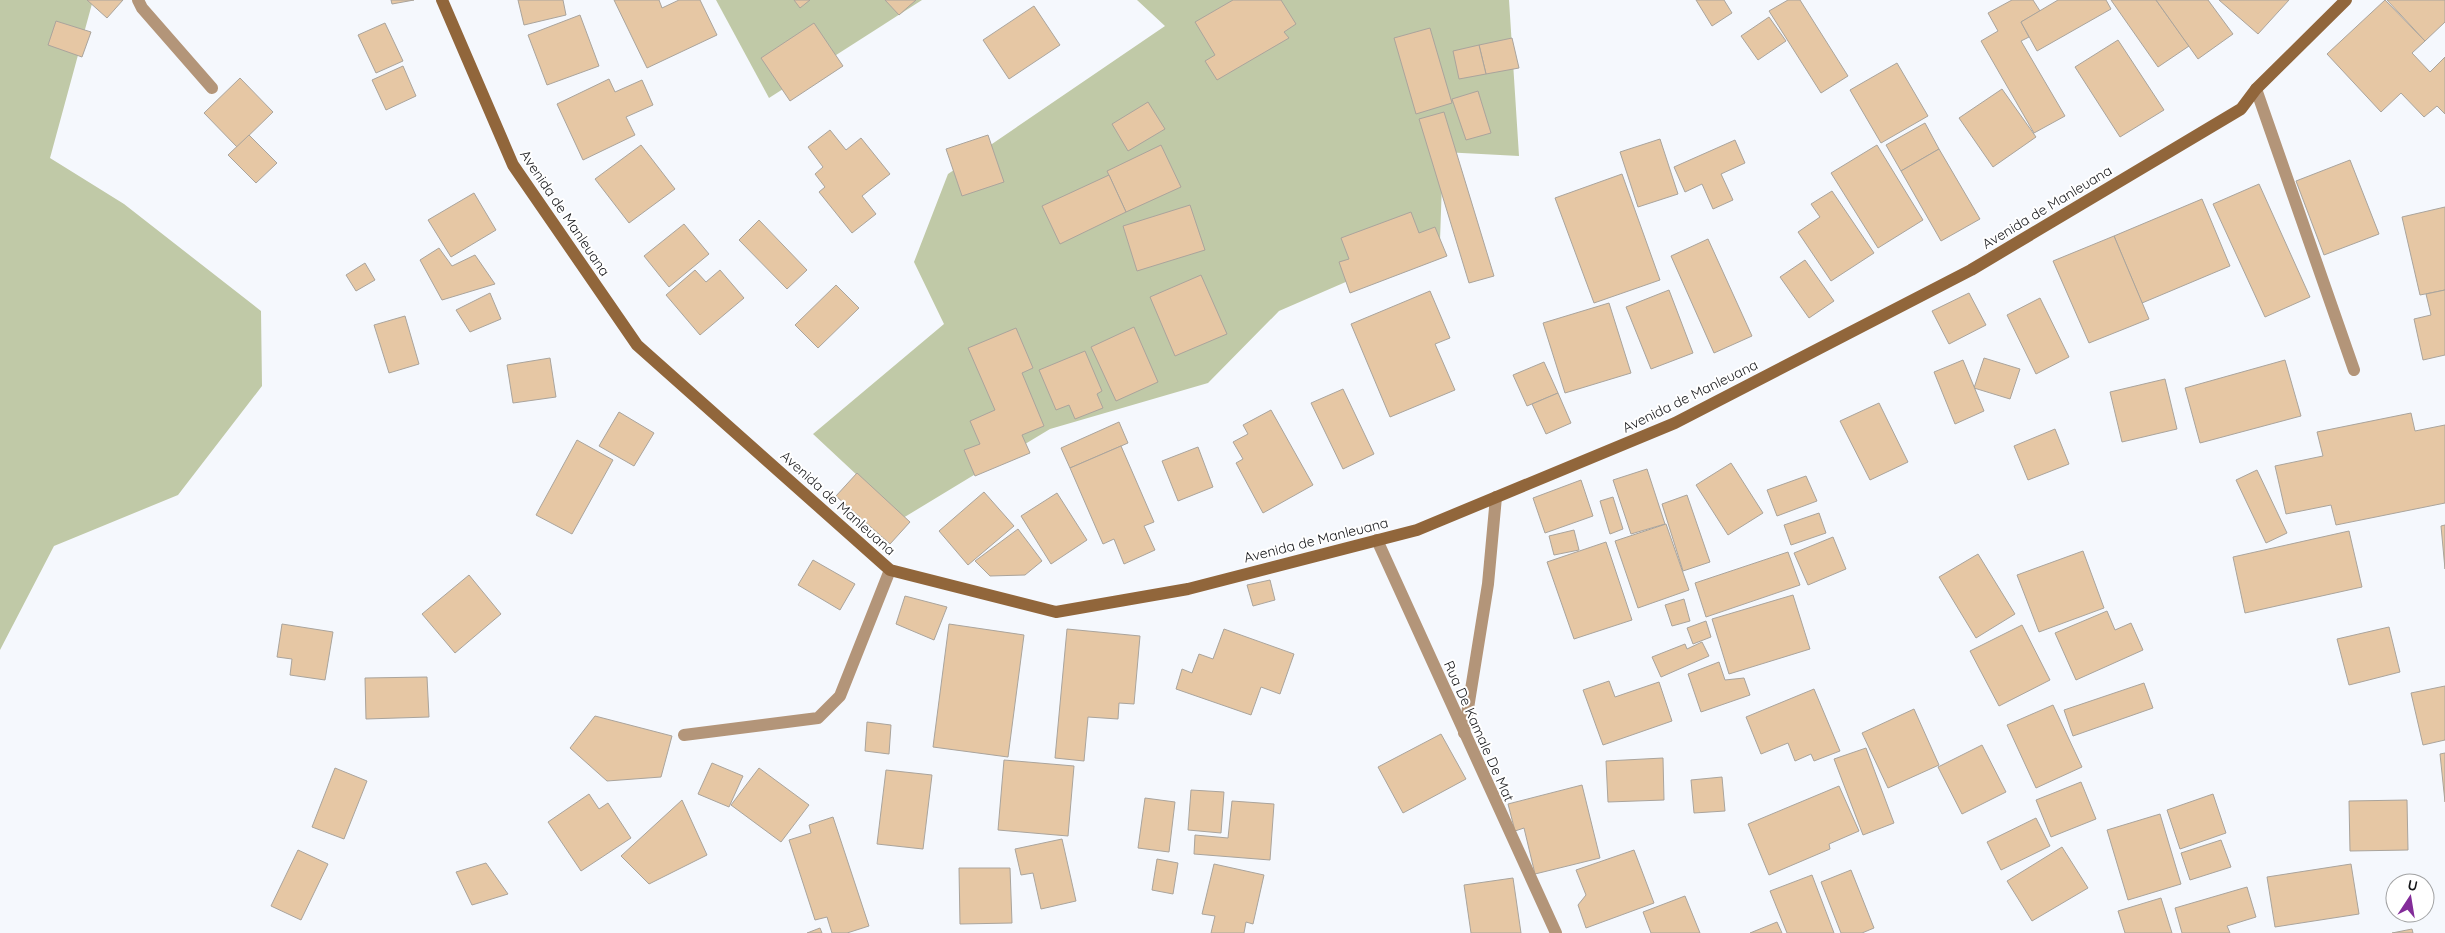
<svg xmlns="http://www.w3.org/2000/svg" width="2445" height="933" font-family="Quicksand,sans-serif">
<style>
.green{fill:#c0c9a7}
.building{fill:#e6c7a4;stroke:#aaa49c}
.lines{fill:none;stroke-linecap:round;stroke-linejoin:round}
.lane{stroke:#b39579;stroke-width:12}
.street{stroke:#b39579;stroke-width:12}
.secondary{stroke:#91663b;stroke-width:12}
.labels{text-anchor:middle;stroke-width:4;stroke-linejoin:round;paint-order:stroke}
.street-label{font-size:14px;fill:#151619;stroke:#fff}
</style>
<rect width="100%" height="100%" fill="#f5f8fd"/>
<g class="green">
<path d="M0,0h93l-43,158 74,46 137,107 1,75 -84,109 -124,51 -54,104z"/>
<path d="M716,0h206l-153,98z"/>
<path d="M1137,0h372l10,156 -76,-4 -3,89 -161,70 -71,72 -158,46 -147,89 -90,-84 131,-110 -30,-62 34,-88 217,-148z"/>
</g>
<g class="building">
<path d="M87,0h36l-16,18z"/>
<path d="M391,0h23l-22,4z"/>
<path d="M518,0h45l3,15 -42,10z"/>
<path d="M614,0h45l3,8 17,-8h21l17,35 -70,33z"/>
<path d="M794,0h16l-10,8z"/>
<path d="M885,0h31l-17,15z"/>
<path d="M1233,0h48l15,24 -12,8 5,6 -72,42 -12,-19 10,-6 -20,-33z"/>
<path d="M1696,0h28l8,13 -20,13z"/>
<path d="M1788,0h12l48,76 -27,17 -52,-82z"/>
<path d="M2012,0h21l7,11 -19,11 8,15 -8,4 44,75 -31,17 -53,-92 17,-10 -10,-18z"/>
<path d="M2058,0h48l5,9 -74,42 -16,-29z"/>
<path d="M2111,0h45l33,46 -31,21z"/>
<path d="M2156,0h52l25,34 -35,25z"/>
<path d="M2219,0h70l-31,34z"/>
<path d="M2385,0l40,41 -13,12 18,19 15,-15v57l-8,-8 -13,11 -23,-24 -20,19 -54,-58z"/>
<path d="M2387,0h58v22l-20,19z"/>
<path d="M1034,6l26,39 -51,34 -26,-39z"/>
<path d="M580,15l19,51 -52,19 -19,-50z"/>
<path d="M1769,17l17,24 -28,19 -17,-24z"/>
<path d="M56,21l35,11 -9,25 -34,-12z"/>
<path d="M385,23l18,38 -27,12 -18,-38z"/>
<path d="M814,23l29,43 -53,35 -29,-43z"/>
<path d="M1430,28l22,75 -36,11 -22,-76z"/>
<path d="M1512,38l7,30 -33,6 -7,-29z"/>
<path d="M2118,40l46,70 -44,27 -45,-70z"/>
<path d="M1479,45l7,29 -27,5 -6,-28z"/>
<path d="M1897,63l31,53 -47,27 -31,-53z"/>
<path d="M403,66l13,30 -30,14 -14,-30z"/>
<path d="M240,78l33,34 -36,35 -33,-34z"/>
<path d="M609,79l6,13 27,-12 11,25 -27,12 9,18 -52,25 -26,-56z"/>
<path d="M2002,89l34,48 -43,30 -34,-49z"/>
<path d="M1478,91l13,42 -25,7 -14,-41z"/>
<path d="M1148,102l17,27 -37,22 -16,-27z"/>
<path d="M1444,112l50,164 -25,7 -50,-164z"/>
<path d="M1925,123l14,26 -38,22 -15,-26z"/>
<path d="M830,130l16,20 15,-12 29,36 -28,22 14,18 -24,19 -33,-41 6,-5 -10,-13 8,-7 -15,-20z"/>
<path d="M249,135l28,28 -21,20 -28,-28z"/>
<path d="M988,135l16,47 -42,14 -16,-47z"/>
<path d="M1660,139l18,55 -40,13 -18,-55z"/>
<path d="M1735,140l10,23 -24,11 12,26 -20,9 -11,-25 -17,8 -11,-25z"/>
<path d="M641,145l34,44 -46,34 -34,-44z"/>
<path d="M1161,145l20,42 -55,25 -19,-41z"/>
<path d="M1877,145l46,75 -45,28 -47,-75z"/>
<path d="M1939,149l41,70 -39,22 -40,-70z"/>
<path d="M2350,160l29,74 -55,21 -28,-74z"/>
<path d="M1622,174l38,106 -66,23 -39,-105z"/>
<path d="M1109,175l17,37 -66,32 -18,-38z"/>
<path d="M2259,184l51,113 -45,20 -52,-113z"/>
<path d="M1832,191l42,62 -43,28 -33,-49 22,-15 -9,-13z"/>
<path d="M474,193l22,37 -45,27 -23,-37z"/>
<path d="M2202,199l28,67 -88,37 -28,-67z"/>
<path d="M1190,205l15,45 -68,21 -14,-45z"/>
<path d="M2445,207v83l-25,5 -18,-78z"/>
<path d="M1411,212l8,21 16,-6 12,29 -97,37 -11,-31 10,-3 -8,-21z"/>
<path d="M759,220l48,50 -20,19 -48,-49z"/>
<path d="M684,224l25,30 -40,33 -25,-31z"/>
<path d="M2114,236l35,83 -60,24 -36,-82z"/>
<path d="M1708,239l44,97 -38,17 -43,-97z"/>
<path d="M439,248l13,18 23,-11 20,29 -53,16 -22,-40z"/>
<path d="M1805,260l29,41 -25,17 -29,-41z"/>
<path d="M365,263l10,17 -19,11 -10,-16z"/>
<path d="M695,270l11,12 14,-12 24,28 -44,37 -34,-40z"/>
<path d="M1201,275l26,59 -52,22 -25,-59z"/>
<path d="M836,285l23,23 -41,40 -23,-23z"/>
<path d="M1669,290l24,63 -42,16 -25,-62z"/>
<path d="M2445,290v65l-22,5 -9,-41 17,-4 -5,-21z"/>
<path d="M1430,291l20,47 -15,6 20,46 -65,27 -39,-93z"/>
<path d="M490,293l11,26 -31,13 -14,-22z"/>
<path d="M1969,293l17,32 -37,19 -17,-33z"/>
<path d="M2040,298l29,59 -33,17 -29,-59z"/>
<path d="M1609,303l22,70 -66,20 -22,-70z"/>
<path d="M405,316l14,48 -30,9 -15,-48z"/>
<path d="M1134,327l24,55 -42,19 -25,-54z"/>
<path d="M1016,328l17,40 -11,5 22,53 -22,9 8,18 -55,23 -11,-26 16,-6 -10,-23 25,-11 -27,-62z"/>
<path d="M1085,351l17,40 -5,3 6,14 -28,11 -6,-14 -13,5 -17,-40z"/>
<path d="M550,358l6,39 -43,6 -6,-38z"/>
<path d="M1984,358l36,11 -10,30 -36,-11z"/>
<path d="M1963,360l21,51 -29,13 -21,-52z"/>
<path d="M2285,360l16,56 -101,27 -15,-55z"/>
<path d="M1544,362l14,31 -31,13 -14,-31z"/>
<path d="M2165,379l12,50 -55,13 -12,-50z"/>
<path d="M1343,389l31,65 -31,15 -32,-66z"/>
<path d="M1558,393l13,30 -25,11 -14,-30z"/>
<path d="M1879,403l29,59 -38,18 -30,-59z"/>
<path d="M1271,410l42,75 -50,28 -27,-50 7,-4 -10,-17 15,-8 -5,-9z"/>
<path d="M619,412l35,21 -20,33 -35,-20z"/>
<path d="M2411,413l4,18 30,-6v78l-109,22 -5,-20 -45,9 -11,-48 48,-10 -6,-24z"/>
<path d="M1119,422l9,21 -58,25 -9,-20z"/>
<path d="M2055,429l14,35 -41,16 -14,-34z"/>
<path d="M577,440l36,20 -41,74 -36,-19z"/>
<path d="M1121,446l33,76 -10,4 11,24 -31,14 -10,-25 -11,5 -33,-76z"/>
<path d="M1198,447l15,40 -35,14 -16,-40z"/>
<path d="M1731,463l32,50 -35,22 -32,-50z"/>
<path d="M1647,469l18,55 -34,10 -18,-54z"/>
<path d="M2257,470l30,63 -21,10 -30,-63z"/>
<path d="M857,473l53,49 -20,22 -54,-48z"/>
<path d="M1806,476l11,25 -40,15 -10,-26z"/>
<path d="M1581,480l12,36 -48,17 -12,-35z"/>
<path d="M984,492l30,34 -46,39 -29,-34z"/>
<path d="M1057,493l30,47 -36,24 -30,-48z"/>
<path d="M1687,495l23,67 -27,9 -21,-67z"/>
<path d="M1613,497l10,32 -13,5 -10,-33z"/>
<path d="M1819,513l7,20 -35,12 -7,-20z"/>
<path d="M1666,524l23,66 -51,18 -23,-67z"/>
<path d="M2445,525v44l-4,-43z"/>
<path d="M1018,529l24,32 -17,14 -35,1 -15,-15z"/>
<path d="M1574,530l5,20 -25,5 -5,-19z"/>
<path d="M2349,531l13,56 -117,26 -12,-56z"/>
<path d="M1833,537l13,32 -38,16 -14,-32z"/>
<path d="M1606,542l26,78 -58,19 -27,-77z"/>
<path d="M2083,551l21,57 -65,24 -22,-57z"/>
<path d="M1788,552l12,33 -94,32 -11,-34z"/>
<path d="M1978,554l37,60 -39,24 -37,-61z"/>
<path d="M813,560l42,24 -15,26 -42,-25z"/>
<path d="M469,575l32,39 -46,39 -33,-39z"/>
<path d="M1270,580l5,20 -22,6 -6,-21z"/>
<path d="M1793,595l17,54 -81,25 -17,-55z"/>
<path d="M905,596l42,11 -13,33 -38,-16z"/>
<path d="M1684,599l6,22 -18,5 -7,-21z"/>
<path d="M2107,611l8,19 16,-7 12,27 -67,30 -21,-47z"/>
<path d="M1706,621l5,16 -18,7 -6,-16z"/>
<path d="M282,624l51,8 -8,48 -35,-5 2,-16 -15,-2z"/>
<path d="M949,624l75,11 -16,122 -75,-10z"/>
<path d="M2022,625l28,55 -51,26 -29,-55z"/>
<path d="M2389,627l11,45 -51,13 -12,-46z"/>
<path d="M1067,629l73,7 -6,68 -15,-1 -1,16 -30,-2 -4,44 -29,-3z"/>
<path d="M1224,629l70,25 -14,40 -19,-7 -10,28 -75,-26 6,-20 10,4 7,-19 14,5z"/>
<path d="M1702,642l7,14 -48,21 -9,-20 33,-13 2,5z"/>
<path d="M1719,662l6,18 19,-2 6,17 -49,17 -13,-38z"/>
<path d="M427,677l2,40 -63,2 -1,-41z"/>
<path d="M1609,681l6,16 44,-15 13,39 -69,24 -20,-55z"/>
<path d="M2144,683l9,25 -80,28 -9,-26z"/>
<path d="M2445,686v54l-22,5 -12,-52z"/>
<path d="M1814,689l26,62 -26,10 -3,-7 -16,7 -7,-18 -27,11 -15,-37z"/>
<path d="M2053,705l29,62 -46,21 -29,-63z"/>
<path d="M1914,709l25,56 -51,23 -26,-55z"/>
<path d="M595,716l77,20 -11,41 -54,4 -37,-33z"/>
<path d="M867,722l24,3 -2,29 -24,-3z"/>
<path d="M1441,734l25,45 -63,34 -25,-46z"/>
<path d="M1982,745l24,47 -44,22 -24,-47z"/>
<path d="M1866,748l28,75 -31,12 -29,-76z"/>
<path d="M2445,753v49l-5,-48z"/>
<path d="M1663,758l1,42 -56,2 -2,-41z"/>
<path d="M1004,760l70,6 -6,70 -70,-6z"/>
<path d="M712,763l31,13 -14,31 -31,-13z"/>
<path d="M335,768l32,13 -23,58 -32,-12z"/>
<path d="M759,768l50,37 -28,37 -50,-37z"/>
<path d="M886,770l46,5 -9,74 -46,-5z"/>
<path d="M1722,777l3,34 -31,2 -3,-33z"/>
<path d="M2081,782l15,37 -45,18 -15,-37z"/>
<path d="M1582,785l18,73 -65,16 -11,-46 -9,3 -7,-27z"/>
<path d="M1839,786l20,45 -30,13 1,5 -61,26 -21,-51z"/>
<path d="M1191,790l33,2 -3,41 -33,-3z"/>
<path d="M589,794l10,15 9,-6 23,35 -50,33 -33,-49z"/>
<path d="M2213,794l13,39 -46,16 -13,-39z"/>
<path d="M1145,798l30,4 -6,50 -31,-4z"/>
<path d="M682,800l25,55 -58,29 -28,-28z"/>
<path d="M2407,800l1,50 -58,1 -1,-50z"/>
<path d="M1232,801l42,3 -4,56 -76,-6 1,-19 33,3z"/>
<path d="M2160,814l21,70 -53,16 -21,-70z"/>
<path d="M833,817l36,109 -22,7h-15l-5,-16 -12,3 -26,-80 22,-7 -2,-8z"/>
<path d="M2036,818l14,28 -49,24 -14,-28z"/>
<path d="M1062,839l14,62 -35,8 -8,-36 -12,2 -6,-26z"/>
<path d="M2221,840l10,27 -41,13 -9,-27z"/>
<path d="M2062,847l26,41 -56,33 -25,-40z"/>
<path d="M298,850l30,14 -27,56 -30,-14z"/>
<path d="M1634,850l20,53 -68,25 -8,-23 8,-10 -10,-25z"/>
<path d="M1157,859l21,4 -5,31 -21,-4z"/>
<path d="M486,863l22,31 -36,11 -16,-33z"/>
<path d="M1214,864l50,11 -11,49 -7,-2 -2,11h-33l4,-17 -13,-2z"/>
<path d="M2351,864l8,50 -84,13 -8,-50z"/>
<path d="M959,868h51l2,55 -52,1z"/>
<path d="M1851,870l23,58 -12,5h-21l-20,-51z"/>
<path d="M1812,875l22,58h-47l-17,-42z"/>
<path d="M1513,878l8,55h-50l-7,-48z"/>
<path d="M2247,887l9,30 -29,9 3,7h-48l-7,-25z"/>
<path d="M1685,896l15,37h-49l-8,-21z"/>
<path d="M2161,898l11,35h-47l-7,-22z"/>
<path d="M1777,922l5,11h-32z"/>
<path d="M820,928l2,5h-15z"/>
<path d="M2412,929l1,4h-21z"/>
</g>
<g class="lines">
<g class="lane">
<path d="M138,0l4,8 70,80"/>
<path d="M684,735l134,-17 22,-22 50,-126"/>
</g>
<g class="street">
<path d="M2256,89l98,281"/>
<path d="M1377,540l179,393"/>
<path d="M1464,733l24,-149 8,-87"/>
</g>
<path class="secondary" d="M442,0l71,165 124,180 253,225 166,42 132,-23 229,-59 258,-107 296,-153 270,-161 15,-20 90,-89"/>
</g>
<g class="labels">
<g class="street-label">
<text transform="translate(2047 207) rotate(-31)" y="5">Avenida de Manleuana</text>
<text transform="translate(565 213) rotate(56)" y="5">Avenida de Manleuana</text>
<text transform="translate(1690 396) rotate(-26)" y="5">Avenida de Manleuana</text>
<text transform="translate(838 503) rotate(42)" y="5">Avenida de Manleuana</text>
<text transform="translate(1316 540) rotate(-14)" y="5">Avenida de Manleuana</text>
<text transform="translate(1479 731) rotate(66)" y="5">Rua De Kamale De Mat</text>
</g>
</g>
<g transform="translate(2410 898) rotate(12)"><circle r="24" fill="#ffffff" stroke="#a1a2a3"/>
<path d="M0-4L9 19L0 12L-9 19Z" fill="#832c99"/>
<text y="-8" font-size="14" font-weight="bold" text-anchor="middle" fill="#151619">U</text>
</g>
</svg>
